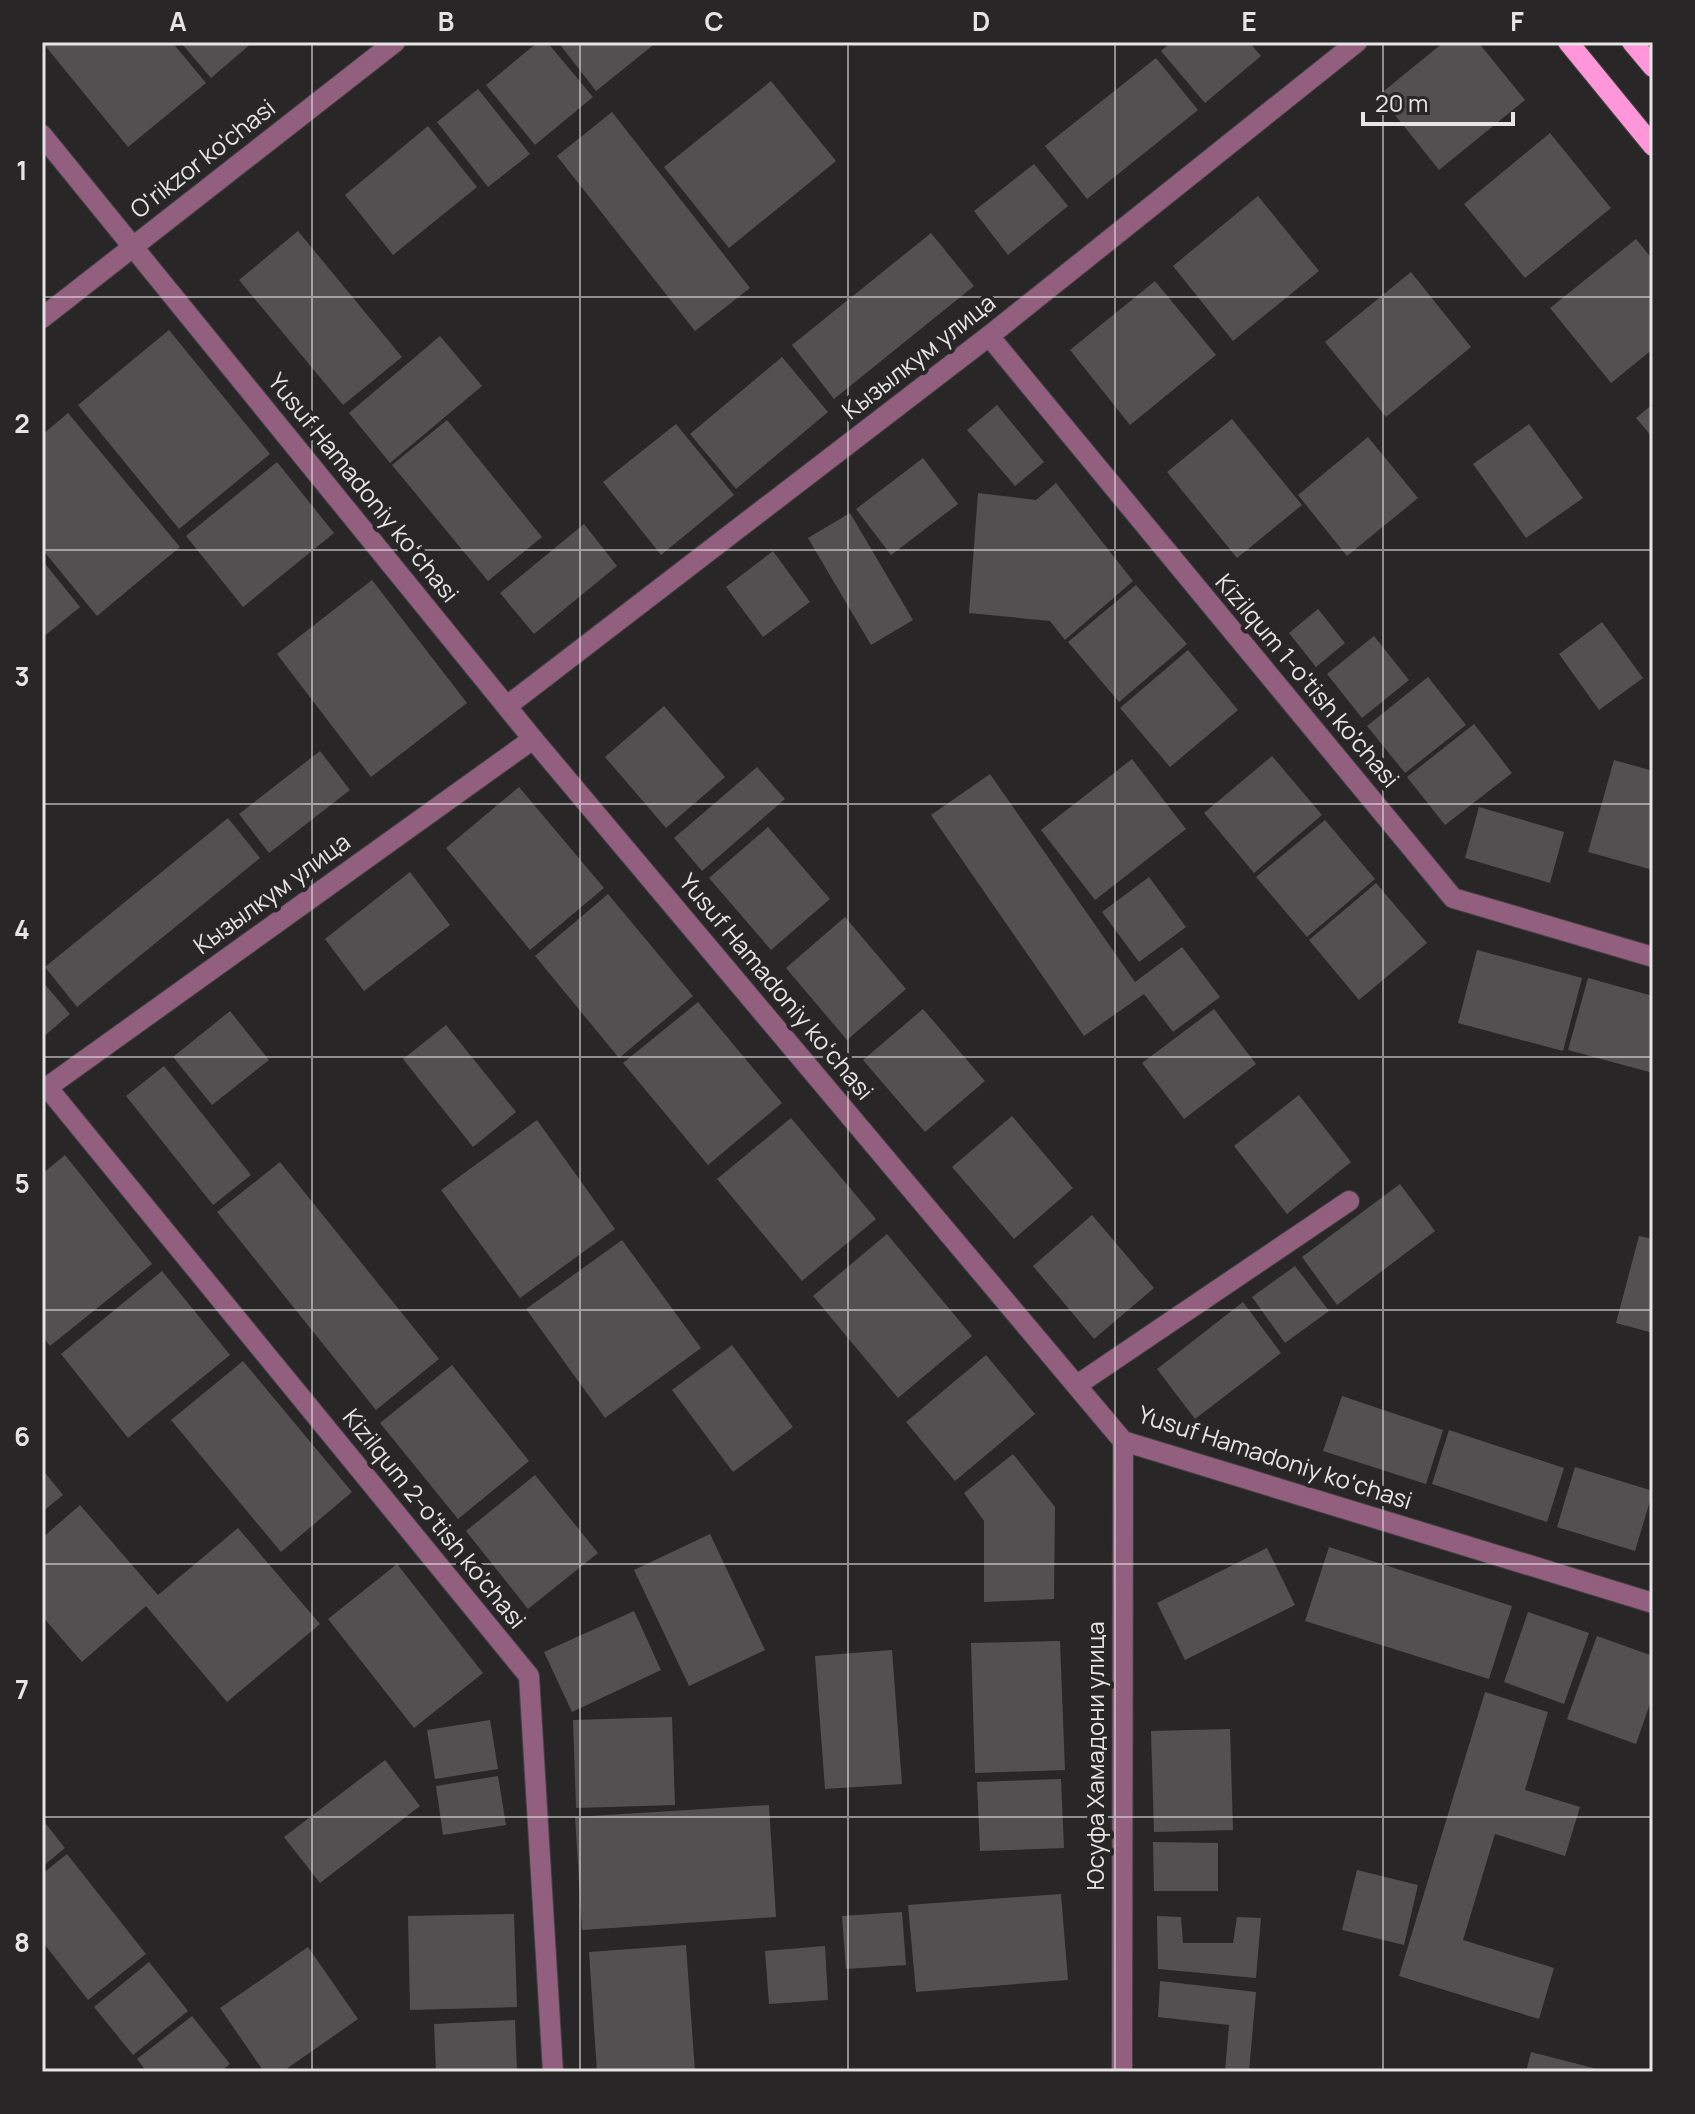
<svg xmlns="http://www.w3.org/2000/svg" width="1695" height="2114" font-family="Manrope,sans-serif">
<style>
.building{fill:#535052}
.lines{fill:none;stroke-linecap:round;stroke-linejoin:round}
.minor-casing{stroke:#434142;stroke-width:22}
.major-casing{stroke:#434142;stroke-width:22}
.minor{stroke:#925f7f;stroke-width:20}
.major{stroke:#fe96d9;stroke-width:20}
.grid{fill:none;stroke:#e6e4e5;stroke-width:2;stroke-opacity:0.55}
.labels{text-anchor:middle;stroke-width:8;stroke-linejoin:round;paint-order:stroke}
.street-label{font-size:24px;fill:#e6e4e5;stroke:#282627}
.neatline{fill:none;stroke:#e6e4e5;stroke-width:3}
.grid-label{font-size:26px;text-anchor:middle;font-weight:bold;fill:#e6e4e5}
</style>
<rect width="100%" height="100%" fill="#282627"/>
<g class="building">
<path d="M42,42h130l34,41 -78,64z"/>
<path d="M185,42h68l-42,36 -29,-34z"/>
<path d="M538,42h9l46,55 -58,48 -49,-60z"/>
<path d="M558,42h99l-61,49z"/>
<path d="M1171,42h78l12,14 -56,47 -44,-52z"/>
<path d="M1444,42h34l47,58 -86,70 -60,-75z"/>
<path d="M1156,58l42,52 -111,89 -42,-53z"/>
<path d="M771,81l65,80 -107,87 -65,-81z"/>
<path d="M478,89l52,65 -42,33 -51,-65z"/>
<path d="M612,112l138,176 -55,43 -138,-175z"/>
<path d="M428,126l49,61 -84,68 -48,-60z"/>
<path d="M1550,133l61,75 -86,70 -61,-74z"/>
<path d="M1034,164l34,42 -60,49 -34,-44z"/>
<path d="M1258,196l61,75 -86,70 -60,-75z"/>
<path d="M298,231l104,126 -59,48 -104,-125z"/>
<path d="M931,233l43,53 -140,113 -42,-54z"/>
<path d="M1636,239l17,21v89l-42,34 -61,-75z"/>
<path d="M1411,272l60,75 -85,70 -61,-75z"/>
<path d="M1155,281l61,74 -86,70 -60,-75z"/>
<path d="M169,330l101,124 -91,75 -101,-124z"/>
<path d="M440,336l42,50 -92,77 -41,-50z"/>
<path d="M782,357l46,55 -92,77 -46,-55z"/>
<path d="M1653,404v34l-17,-20z"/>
<path d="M997,405l47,57 -29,24 -48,-56z"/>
<path d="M68,413l112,134 -83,69 -55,-67v-114z"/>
<path d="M1232,419l70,86 -65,53 -70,-86z"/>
<path d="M447,420l95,117 -54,44 -96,-116z"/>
<path d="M676,424l58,71 -73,60 -58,-73z"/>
<path d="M1529,424l54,74 -57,40 -53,-74z"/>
<path d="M1368,437l50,61 -71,58 -49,-61z"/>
<path d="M923,458l35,46 -67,51 -35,-46z"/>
<path d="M277,462l57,71 -91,74 -57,-71z"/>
<path d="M1056,483l77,98 -68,59 -15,-19 -81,-8 9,-120 58,7z"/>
<path d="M850,513l63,107 -42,25 -63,-107z"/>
<path d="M584,524l33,42 -83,68 -34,-41z"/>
<path d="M773,551l37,51 -47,35 -37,-50z"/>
<path d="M42,560l38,47 -38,31z"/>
<path d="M372,580l95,123 -96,74 -94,-123z"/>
<path d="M1136,585l51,59 -68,58 -51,-60z"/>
<path d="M1318,609l27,34 -29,24 -27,-34z"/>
<path d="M1602,622l41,56 -44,32 -40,-56z"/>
<path d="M1374,636l35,44 -47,38 -35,-44z"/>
<path d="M1188,650l50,60 -68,57 -50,-59z"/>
<path d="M1428,677l38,48 -61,48 -38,-47z"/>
<path d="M664,706l61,71 -59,51 -61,-71z"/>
<path d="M1474,724l38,49 -67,52 -38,-48z"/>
<path d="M320,751l30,39 -81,63 -30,-39z"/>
<path d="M1272,756l50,59 -68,58 -50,-60z"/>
<path d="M1132,759l54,70 -91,71 -54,-70z"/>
<path d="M1614,760l39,11v99l-65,-18z"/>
<path d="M757,767l28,32 -83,72 -28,-33z"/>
<path d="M990,774l145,208 47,-35 38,50 -47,35 -29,-38 -60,42 -153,-221z"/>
<path d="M519,787l85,101 -74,62 -84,-102z"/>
<path d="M1479,807l85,25 -14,51 -85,-25z"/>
<path d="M228,818l32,40 -183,149 -32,-40z"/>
<path d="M1325,820l50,59 -68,58 -51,-60z"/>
<path d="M768,827l62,72 -59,51 -62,-72z"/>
<path d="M410,872l40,53 -86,66 -39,-52z"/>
<path d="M1149,877l37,50 -47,35 -37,-50z"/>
<path d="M1376,883l51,60 -68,57 -50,-60z"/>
<path d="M608,894l85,102 -74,62 -84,-102z"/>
<path d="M845,917l61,72 -59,51 -61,-72z"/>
<path d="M1477,950l105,28 -19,73 -105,-28z"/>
<path d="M1588,978l65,18v77l-85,-23z"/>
<path d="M42,981l28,33 -28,24z"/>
<path d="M698,1002l84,101 -74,62 -85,-102z"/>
<path d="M923,1009l62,72 -60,51 -62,-72z"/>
<path d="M1214,1009l42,55 -72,55 -42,-56z"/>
<path d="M230,1011l39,49 -57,45 -39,-48z"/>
<path d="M446,1025l70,87 -43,35 -70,-88z"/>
<path d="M164,1066l87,109 -38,30 -87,-109z"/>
<path d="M1299,1095l52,67 -64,52 -53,-68z"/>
<path d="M1012,1116l61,72 -59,51 -62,-72z"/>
<path d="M791,1118l85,101 -74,62 -85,-102z"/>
<path d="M537,1120l78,109 -95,69 -79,-108z"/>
<path d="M65,1155l87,109 -102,82 -8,-10v-162z"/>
<path d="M280,1162l159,197 -63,51 -159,-198z"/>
<path d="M1400,1184l35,47 -98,74 -35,-48z"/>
<path d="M1092,1215l62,73 -60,51 -61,-73z"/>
<path d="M887,1234l85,102 -74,62 -85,-102z"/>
<path d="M1639,1236l14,3v94l-37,-10z"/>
<path d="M622,1240l79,108 -96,70 -79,-109z"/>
<path d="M1295,1266l34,45 -44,32 -33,-46z"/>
<path d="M162,1271l68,84 -102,83 -67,-84z"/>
<path d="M1243,1302l38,51 -86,66 -38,-50z"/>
<path d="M732,1345l61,82 -60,45 -61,-82z"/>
<path d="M986,1355l49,59 -80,67 -49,-59z"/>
<path d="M243,1361l109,131 -71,60 -110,-132z"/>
<path d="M452,1365l77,96 -71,58 -78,-96z"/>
<path d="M1342,1396l101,34 -17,54 -103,-33z"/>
<path d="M1449,1430l115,38 -17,54 -115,-38z"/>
<path d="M1013,1454l42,53 -1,92 -70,3v-81l-20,-28z"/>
<path d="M1575,1467l78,24 -18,60 -78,-24z"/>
<path d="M42,1469l21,26 -21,17z"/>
<path d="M535,1475l63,78 -70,56 -62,-78z"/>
<path d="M80,1505l78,90 80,-67 82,96 -93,78 -81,-96 -64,56 -40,-46v-78z"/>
<path d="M710,1534l55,116 -76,36 -55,-116z"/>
<path d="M1329,1547l183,59 -23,73 -184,-58z"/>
<path d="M1267,1548l28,57 -110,55 -28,-57z"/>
<path d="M397,1564l86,109 -69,55 -86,-109z"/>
<path d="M634,1611l27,59 -89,42 -28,-60z"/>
<path d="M1528,1612l61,21 -25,71 -60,-22z"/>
<path d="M1597,1636l56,20v39l-17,49 -69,-25z"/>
<path d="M1060,1641l5,129 -90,3 -4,-130z"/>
<path d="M892,1650l10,134 -77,5 -10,-133z"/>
<path d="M1485,1692l63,20 -23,78 55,17 -15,49 -70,-22 -32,106 91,28 -15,51 -140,-43z"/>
<path d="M672,1717l3,88 -99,3 -3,-88z"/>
<path d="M490,1720l8,49 -63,10 -8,-49z"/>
<path d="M1230,1729l3,101 -79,2 -3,-101z"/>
<path d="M385,1760l35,46 -100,77 -36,-46z"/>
<path d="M498,1776l8,49 -63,10 -7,-49z"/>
<path d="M1061,1779l3,69 -84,3 -3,-69z"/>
<path d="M769,1805l7,112 -194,13 -7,-113z"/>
<path d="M42,1819l23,29 -23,19z"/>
<path d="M1153,1842l65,1v48h-64z"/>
<path d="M67,1854l79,100 -58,46 -46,-59v-67z"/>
<path d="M1357,1870l61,15 -14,60 -62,-15z"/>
<path d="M1061,1894l7,86 -152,12 -8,-87z"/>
<path d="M902,1912l4,53 -60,4 -4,-53z"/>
<path d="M514,1914l3,93 -107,3 -2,-94z"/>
<path d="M1157,1916l24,1 2,26h50l4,-26 24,1 -5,60 -98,-9z"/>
<path d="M686,1945l9,127h-98l-8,-120z"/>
<path d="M825,1946l3,54 -59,4 -4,-53z"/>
<path d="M308,1947l50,72 -76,53h-18l-44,-64z"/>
<path d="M149,1962l39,49 -55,44 -39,-48z"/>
<path d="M1160,1981l96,11 -7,80h-24l4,-47 -71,-8z"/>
<path d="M192,2016l38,48 -10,8h-73l-10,-13z"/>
<path d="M515,2020l2,52h-81l-2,-48z"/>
<path d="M1531,2052l74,19 -1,1h-78z"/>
</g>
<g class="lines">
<defs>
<g id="minor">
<path d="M42,135l491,604 590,702 530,162"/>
<path d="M42,318l353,-276"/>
<path d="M989,336l464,562 200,59"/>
<path d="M507,706l482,-370 368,-294"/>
<path d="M47,1087l482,589 24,396"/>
<path d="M42,1091l491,-352"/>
<path d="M1077,1385l272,-184"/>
<path d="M1122,2072l1,-631"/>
</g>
<g id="major">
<path d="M1568,42l85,104"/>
<path d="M1632,42l21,25"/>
</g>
</defs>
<use href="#minor" class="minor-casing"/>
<use href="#major" class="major-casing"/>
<use href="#minor" class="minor"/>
<use href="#major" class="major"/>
</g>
<path class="grid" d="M312,42v2030M580,42v2030M848,42v2030M1115,42v2030M1383,42v2030M42,297h1611M42,550h1611M42,804h1611M42,1057h1611M42,1310h1611M42,1564h1611M42,1817h1611"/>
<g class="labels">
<g class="street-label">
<text transform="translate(203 159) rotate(-38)" y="8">O'rikzor ko'chasi</text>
<text transform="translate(919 357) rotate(-38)" y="8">Кызылкум улица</text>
<text transform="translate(363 488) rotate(51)" y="8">Yusuf Hamadoniy koʻchasi</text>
<text transform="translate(1307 681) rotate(50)" y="8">Kizilqum 1-o'tish ko'chasi</text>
<text transform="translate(272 894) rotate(-36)" y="8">Кызылкум улица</text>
<text transform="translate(776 987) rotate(50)" y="8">Yusuf Hamadoniy koʻchasi</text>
<text transform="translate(1275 1458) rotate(18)" y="8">Yusuf Hamadoniy koʻchasi</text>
<text transform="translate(434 1519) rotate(51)" y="8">Kizilqum 2-o'tish ko'chasi</text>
<text transform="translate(1096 1756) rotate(-90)" y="8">Юсуфа Хамадони улица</text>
</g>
</g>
<rect width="1695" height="2114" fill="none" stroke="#282627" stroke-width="88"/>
<path d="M1363 112v12h150v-12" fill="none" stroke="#e6e4e5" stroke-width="4"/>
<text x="1375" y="112" font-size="24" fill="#e6e4e5" stroke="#282627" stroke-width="6" paint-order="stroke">20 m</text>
<rect x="44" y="44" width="1607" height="2026" class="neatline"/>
<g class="grid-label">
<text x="178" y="31">A</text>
<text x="446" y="31">B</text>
<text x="714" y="31">C</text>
<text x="981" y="31">D</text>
<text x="1249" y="31">E</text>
<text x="1517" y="31">F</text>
<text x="22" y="180">1</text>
<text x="22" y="433">2</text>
<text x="22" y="686">3</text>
<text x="22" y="939">4</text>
<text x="22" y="1193">5</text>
<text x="22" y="1446">6</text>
<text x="22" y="1699">7</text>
<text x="22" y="1952">8</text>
</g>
</svg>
